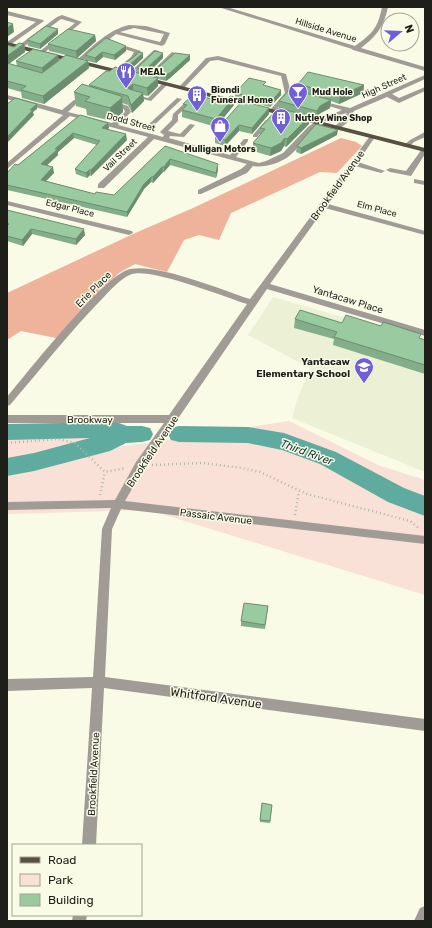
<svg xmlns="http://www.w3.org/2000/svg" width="432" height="928" font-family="Rubik,sans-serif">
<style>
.built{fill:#ecf0d4}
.green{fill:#f9e1d7}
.forest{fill:#eeb39a}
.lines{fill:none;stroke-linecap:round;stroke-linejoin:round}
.river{fill:#60ab9f;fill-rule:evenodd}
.path{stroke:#b4b6a6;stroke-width:2.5;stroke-dasharray:1 3;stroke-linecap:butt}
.minor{fill:#a09b94;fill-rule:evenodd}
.major{fill:#585043;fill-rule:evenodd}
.wall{fill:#84ae89}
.shaded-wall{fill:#6c8d6f}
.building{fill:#9aca9f;stroke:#6c8d6f}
.labels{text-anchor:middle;stroke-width:3;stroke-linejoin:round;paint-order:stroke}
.far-street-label{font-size:9px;fill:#1e1f18;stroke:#f9fbe7}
.far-poi-label{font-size:9px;font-weight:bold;fill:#1e1f18;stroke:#f9fbe7;text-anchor:start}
.street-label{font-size:10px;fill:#1e1f18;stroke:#f9fbe7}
.poi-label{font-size:10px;font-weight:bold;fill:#1e1f18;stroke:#f9fbe7;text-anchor:end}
.water-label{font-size:11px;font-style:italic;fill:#153934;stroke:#f9fbe7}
.near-street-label{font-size:12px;fill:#1e1f18;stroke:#f9fbe7}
</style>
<rect width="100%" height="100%" fill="#f9fbe7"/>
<path class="built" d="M273,297l152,44v131l-133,-54 5,-18 13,-32 -62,-33z"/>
<path class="green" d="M289,421l89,44 47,15v115l-276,-85 -142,4v-80l106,-3 4,1 2,15z"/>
<path class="forest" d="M341,138l15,4 6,4 -25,27 -17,-1 -89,41 -12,27 -20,-5 -15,5 -17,32 -32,-8 -16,9 -63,65 -35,-7 -14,9v-47l126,-59 60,-26z"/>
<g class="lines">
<g class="river">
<path d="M116,422l11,4h15l8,2 3,6 -3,6 -8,2 -16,1 -16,8 -76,20 -27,5v-18l27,-5 56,-15 -83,2v-16z"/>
<path d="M179,426l69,1 36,6 52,19 68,36 21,8v20l-37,-14 -68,-38 -38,-14 -34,-7 -69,-1 -8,-2 -3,-6 3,-6z"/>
</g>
<g class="path">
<path d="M7,443l50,-4 18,4 30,29 21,-4"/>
<path d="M152,465l50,-2 40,5 18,4 47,22 103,27 7,6v3"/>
<path d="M100,495l5,-23"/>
<path d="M295,515l4,-24"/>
</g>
<g class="minor">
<path d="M218,7h9l128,39c17,-12 23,-18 27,-39h6c-4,19 -11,29 -27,41l64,19v4l-72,-21 -1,-1z"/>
<path d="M7,11l36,9 1,1 -34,24 -3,1v-4l29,-20 -29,-7z"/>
<path d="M62,15l20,7 -38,31 -5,-1 36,-29 -14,-4 -39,29h-4v-2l39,-29z"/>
<path d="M129,25l17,1 24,7 -5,11 -3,2 -46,-12 -35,28h-4v-2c16,-14 31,-30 52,-35zM134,28l30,6 -4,8 -40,-10z"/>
<path d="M119,44l22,7 -6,8 -18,14 -2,-1v-2l16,-13 3,-5 -17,-5 -1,-1z"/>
<path d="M154,50l5,1 -27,25h-4v-2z"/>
<path d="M172,52l17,5 -3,2 -13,-3 -24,24h-4v-2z"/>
<path d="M218,56l68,18 5,19 -17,19h-4v-2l15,-17 -4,-17 -63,-16 -8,1 -27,28h-4v-2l27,-29z"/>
<path d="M425,75v4l-33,15 7,4 26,-11v4l-26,12 -12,-6 -33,14c-3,8 -11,19 -20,18v-2l11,-10 2,-4c-12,3 -25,8 -34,16 -9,8 -15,21 -25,28 -8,6 -24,11 -35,9l-6,7 -46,21h-3v-4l43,-21 6,-5 -93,-25 -50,49h-6v-4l50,-47 -78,-21 -63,53v-6l56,-48 -56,-16v-4l55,15 12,-10h4v2l-10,10 44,11 13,-11 -2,-4 -17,-6 3,-2 19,6 3,6 -13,13 45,12 1,-2 -4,-3 12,-12 1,-6 18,-17h4v2l-17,16v6l-10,10 12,3 10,-10 5,1 -11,12 -14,-1 -1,2 61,17 14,-16h4v2l-12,16 23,6 7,-2 17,-8 25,-26 7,-5 27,-12 -26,-8v-2l34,8z"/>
<path d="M163,83l5,1 -17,17 -21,-5 3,-2 15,4z"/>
<path d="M177,98l5,1 -32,30h-4v-2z"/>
<path d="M266,120l5,1 -14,16h-4v-2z"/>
<path d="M425,132v5l-11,5 -5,5h-4l-2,-1 7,-6z"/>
<path d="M372,135l3,2 -17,25 27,9 -4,2 -26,-7 -27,38 97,27v4l-100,-27 -55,76 155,46v6l-158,-47 -123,179 -19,33 300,35v8l-304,-35 -9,20 -7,148 320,42v12l-321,-43 -8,157h-14l10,-157 -85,3v-12l86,-2 9,-148 9,-21 -104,2v-8l108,-2 21,-38 28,-39h-157v-8h162l78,-111c-22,-7 -95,-36 -115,-30 -12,4 -23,18 -32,27 -32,33 -60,69 -90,104l-3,1v-9c20,-24 98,-123 123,-128 28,-6 92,21 120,30l120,-163z"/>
<path d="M425,148v6l-14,22 -21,-4 -4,-2 4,-2 16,3 16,-22z"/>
<path d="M414,179l11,2v4l-11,-2z"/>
<path d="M7,201l125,30 1,2 -4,2 -122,-30z"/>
<path d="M425,906v15h-11l6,-13z"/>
<path d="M73,915h14l-1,6h-14z"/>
</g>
<g class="major">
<path d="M7,42l120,30 1,1 -3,2 -118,-29z"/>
<path d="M146,77l279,71v4l-281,-72v-2z"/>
</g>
</g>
<g class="wall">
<path d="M58,34l-18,15 -12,-3 -1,-6z"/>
<path d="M95,35l1,6 -19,17 8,2v-5l41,-9v5l-11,9 -12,-3 -7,6 -8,-2 1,7 -45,36 -22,-6 -1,-6 -14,-4v-43l7,2 10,-3 1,8 -16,12 8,2 -1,-5 43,-1 7,-5 -17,-4 -1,-7z"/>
<path d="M163,53v5l-17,17 7,2v-5l37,-12 -20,18 -4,3 -8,-2v7l-10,10 -5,-1 1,6 -12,12 -4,-8 -6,-2 1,9 -11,9 -25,-6 -1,-6 -10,-3 -2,-14 15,-6v-1l21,-14 13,-2v-4l20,-7 -14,13 8,2v-5z"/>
<path d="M298,84l66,1 -1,8 -24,11 -8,-3 -1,7 -11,6 -3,5 -6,-2 -1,7 -23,23 -2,-1 -3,5 -11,5 -17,-5v-8l7,-8v-7l19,-20v-7l18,-10z"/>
<path d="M266,86l15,4v5l-11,12 -35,-9v-5z"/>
<path d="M183,104l51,1 -18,22 -34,-10v-7l1,-2z"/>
<path d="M269,114l-17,20 -13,-3 -14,15 -10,-3v-7l-1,-1v-6z"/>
<path d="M80,115l28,8 1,5 -2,1 20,11 -36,36 -1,-1 -3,3 -11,-4 -1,-5 22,-24 -23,-7 -16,14v3l-12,11 8,7 -8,8 49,13 19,1 51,-49 53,24 -2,8 -46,-13 -6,7h-1l-10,11 -2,-1 -7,7 -17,28 -120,-27v-17l11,-8z"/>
<path d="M337,135l-36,19 -5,-2 1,-6z"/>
<path d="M7,210l78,25 -9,10 -44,-11 -9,12 -16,-5z"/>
<path d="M295,319l47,4 78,15 5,2v34l-92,-29 1,-6 -40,-11z"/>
<path d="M268,606l-3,23 -24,-3v-5z"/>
<path d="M262,803l10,2 -2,18 -10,-1z"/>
</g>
<g class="shaded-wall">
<path d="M13,24l1,8 -7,5v-9z"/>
<path d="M58,29v5l-18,15v-5z"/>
<path d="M95,35l1,6 -19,17 -1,-7z"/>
<path d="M24,44l1,8 -18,13v-9z"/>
<path d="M126,46v5l-11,9 -1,-5z"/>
<path d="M102,52l1,5 -7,6 -1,-5z"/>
<path d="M143,53v5l-14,13 -1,-5z"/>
<path d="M163,53v5l-18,18v-6z"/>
<path d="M58,55l1,6 -16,12 -1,-5z"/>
<path d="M190,55v5l-20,18 -4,3 -1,-6z"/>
<path d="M88,61l1,7 -45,36 -1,-8z"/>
<path d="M158,78v8l-10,10 -1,-8z"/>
<path d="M133,84v9l-4,3 -1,-8z"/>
<path d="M364,85l-1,8 -24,11 1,-8z"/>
<path d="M281,90v5l-11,12 1,-5z"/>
<path d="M143,93l1,8 -12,12 -1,-8z"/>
<path d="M234,97v8l-18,22v-8z"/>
<path d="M122,98l1,14 -11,9 -2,-13z"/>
<path d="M331,100l-1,8 -11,6 -3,5 1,-8 3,-5z"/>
<path d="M37,104v5l-4,3 1,3 -27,28v-6l23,-27z"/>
<path d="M269,108v6l-17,20v-6z"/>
<path d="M310,116l-1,8 -23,23 1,-8z"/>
<path d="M108,123l1,5 -6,5 -1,-5z"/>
<path d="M239,125v6l-14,15v-6z"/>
<path d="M338,130l-1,5 -36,19v-6z"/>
<path d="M73,133l1,5 -16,14v3l-16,15 -1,-6 14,-15z"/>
<path d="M126,134l1,6 -36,36v-6z"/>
<path d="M285,138l-1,8 -3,5 -11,5 1,-8z"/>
<path d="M170,159v6l-6,7v-5z"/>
<path d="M218,164v6l-2,8v-5z"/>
<path d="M53,167l1,6 -12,12 -1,-5z"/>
<path d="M162,167l1,5 -10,11v-6z"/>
<path d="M89,170l1,5 -3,3 -1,-5z"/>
<path d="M151,177v5l-7,7 -17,28v-5l17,-28z"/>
<path d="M31,229l1,5 -9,12 -1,-6z"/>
<path d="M84,229l1,6 -9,10v-6z"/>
</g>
<g class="building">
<path d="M7,22l6,2 -6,4z"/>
<path d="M46,26l12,3 -18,15 -13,-4z"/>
<path d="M68,29l27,6 -19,16 -28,-7z"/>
<path d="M106,38l20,8 -12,9 -12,-3 -7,6 -10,-3z"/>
<path d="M19,43l5,1 -17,12v-11l7,2z"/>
<path d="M33,49l25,6 -16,13 -26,-7z"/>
<path d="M155,51l8,2 -18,17 -8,-2z"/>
<path d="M138,52l5,1 -15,13 -5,-1 13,-10z"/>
<path d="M175,53l15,2 -20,18 -5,2 -12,-3z"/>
<path d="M66,55l22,6 -45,35 -22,-6 5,-4 -19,-5v-18l35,10z"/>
<path d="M115,67l43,11 -11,10 -14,-4 -5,4 1,1 14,4 -12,12 -3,-9 -39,-11 17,-14h4z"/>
<path d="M308,72l56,13 -24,11 -42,-12z"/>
<path d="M249,78l17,4 -3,3 18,5 -10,12 -36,-9z"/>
<path d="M82,84l39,12 1,2 -12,10 -25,-7 5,-4 -16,-5z"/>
<path d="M290,89l41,11 -11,6 -3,5 -38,-10z"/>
<path d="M193,95h3l28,7 6,-6 4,1 -18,22 -34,-9 5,-5 -4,-1z"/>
<path d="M15,98l22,6 -7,6h3l-26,27v-33z"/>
<path d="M242,101l27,7 -17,20 -13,-3 -14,15 -10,-3 5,-6 -6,-2 5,-5h3z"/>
<path d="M278,108l32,8 -23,23 -2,-1 -4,5 -10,5 -18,-5 12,-14 -5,-1z"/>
<path d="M80,115l28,8 -6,5 24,6 -35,36h-2l-3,3 -11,-4 25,-28 -27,-8 -18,16h3l-17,15 12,3 -12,13 54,14 1,-2 18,3 51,-49 53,18 -2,9 -46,-14 -6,8h-2l-9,10h-2l-7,7 -17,28 -120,-27v-12l8,-9 3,1z"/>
<path d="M316,124l22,6 -37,18 -4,-2z"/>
<path d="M7,210l77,19 -8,10 -45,-10 -9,11 -15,-4v-10l2,-2 -2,-1z"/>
<path d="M300,310l42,13 4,-8 35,11 2,-4 38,12 -2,4 6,2v25l-91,-28 3,-5 -42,-13z"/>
<path d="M244,603l24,3 -3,19 -24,-4z"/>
<path d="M262,803l10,2 -2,16 -10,-1z"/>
</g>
<defs>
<symbol id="restaurant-pin" viewBox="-11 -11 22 30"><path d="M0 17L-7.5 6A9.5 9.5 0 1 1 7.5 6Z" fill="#6f5fd9" stroke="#f9fbe7"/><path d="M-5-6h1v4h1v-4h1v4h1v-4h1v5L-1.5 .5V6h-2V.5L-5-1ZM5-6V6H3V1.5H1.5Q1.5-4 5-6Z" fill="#fff"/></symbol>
<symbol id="bar-pin" viewBox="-11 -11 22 30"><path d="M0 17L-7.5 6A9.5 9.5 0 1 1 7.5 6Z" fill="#6f5fd9" stroke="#f9fbe7"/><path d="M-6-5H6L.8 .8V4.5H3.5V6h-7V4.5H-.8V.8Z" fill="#fff"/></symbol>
<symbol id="building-pin" viewBox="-11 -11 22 30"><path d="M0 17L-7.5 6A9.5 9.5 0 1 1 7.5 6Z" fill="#6f5fd9" stroke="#f9fbe7"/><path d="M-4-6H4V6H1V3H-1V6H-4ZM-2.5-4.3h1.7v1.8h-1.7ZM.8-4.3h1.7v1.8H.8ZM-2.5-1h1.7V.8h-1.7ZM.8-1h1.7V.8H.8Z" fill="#fff"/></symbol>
<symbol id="shop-pin" viewBox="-11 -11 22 30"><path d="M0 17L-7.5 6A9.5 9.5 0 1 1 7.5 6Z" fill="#6f5fd9" stroke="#f9fbe7"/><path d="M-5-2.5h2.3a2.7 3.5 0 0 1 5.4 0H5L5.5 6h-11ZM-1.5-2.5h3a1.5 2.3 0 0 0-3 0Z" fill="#fff"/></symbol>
<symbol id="school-pin" viewBox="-11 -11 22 30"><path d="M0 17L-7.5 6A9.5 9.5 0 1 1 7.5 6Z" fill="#6f5fd9" stroke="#f9fbe7"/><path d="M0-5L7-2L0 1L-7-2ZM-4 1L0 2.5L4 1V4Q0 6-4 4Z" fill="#fff"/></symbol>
</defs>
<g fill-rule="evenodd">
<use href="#restaurant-pin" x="115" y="61" width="22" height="30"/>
<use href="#bar-pin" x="287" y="81" width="22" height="30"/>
<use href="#building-pin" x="186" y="84" width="22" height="30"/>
<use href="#building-pin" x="270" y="107" width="22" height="30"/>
<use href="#shop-pin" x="209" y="115" width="22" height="30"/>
<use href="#school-pin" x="353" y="356" width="22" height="30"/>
</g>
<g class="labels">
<g class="far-street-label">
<text transform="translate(326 30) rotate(17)" y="3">Hillside Avenue</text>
<text transform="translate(384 86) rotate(-24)" y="3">High Street</text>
<text transform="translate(131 122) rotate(15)" y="3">Dodd Street</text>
<text transform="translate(120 155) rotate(-44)" y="3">Vail Street</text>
<text transform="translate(70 208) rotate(14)" y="3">Edgar Place</text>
<text transform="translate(377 209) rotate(15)" y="3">Elm Place</text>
</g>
<g class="far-poi-label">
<text x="140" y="75">MEAL</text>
<text x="211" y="93">Biondi<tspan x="211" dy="10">Funeral Home</tspan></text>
<text x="312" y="95">Mud Hole</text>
<text x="295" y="121">Nutley Wine Shop</text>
<text x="220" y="152" text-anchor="middle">Mulligan Motors</text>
</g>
<g class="street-label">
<text transform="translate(337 185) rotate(-54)" y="4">Brookfield Avenue</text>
<text transform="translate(93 289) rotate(-45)" y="4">Erie Place</text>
<text transform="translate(348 299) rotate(17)" y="4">Yantacaw Place</text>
<text x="90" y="423">Brookway</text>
<text transform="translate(152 451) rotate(-56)" y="4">Brookfield Avenue</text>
<text transform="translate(216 516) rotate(7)" y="4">Passaic Avenue</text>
<text transform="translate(93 774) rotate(-87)" y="4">Brookfield Avenue</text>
</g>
<g class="poi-label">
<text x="350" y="365">Yantacaw<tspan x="350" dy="12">Elementary School</tspan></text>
</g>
<g class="water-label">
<text transform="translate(307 452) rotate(20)" y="4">Third River</text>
</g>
<g class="near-street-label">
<text transform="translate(216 698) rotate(8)" y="4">Whitford Avenue</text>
</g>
</g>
<rect width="432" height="928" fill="none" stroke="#1e1f18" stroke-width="16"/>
<rect x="12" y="844" width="130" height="72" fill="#f9fbe7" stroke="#a1a394"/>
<rect x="20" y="857" width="20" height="6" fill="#585043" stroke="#a1a394"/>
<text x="48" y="864" font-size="12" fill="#1e1f18">Road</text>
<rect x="20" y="874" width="20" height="12" fill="#f9e1d7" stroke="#a1a394"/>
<text x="48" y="884" font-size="12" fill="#1e1f18">Park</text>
<rect x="20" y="894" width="20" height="12" fill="#9aca9f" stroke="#a1a394"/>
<text x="48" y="904" font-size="12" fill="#1e1f18">Building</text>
<g transform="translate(400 32) rotate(71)"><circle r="19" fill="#f9fbe7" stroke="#a1a394"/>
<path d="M0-3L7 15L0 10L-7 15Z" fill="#6f5fd9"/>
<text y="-6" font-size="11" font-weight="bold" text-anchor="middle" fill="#1e1f18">N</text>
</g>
</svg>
